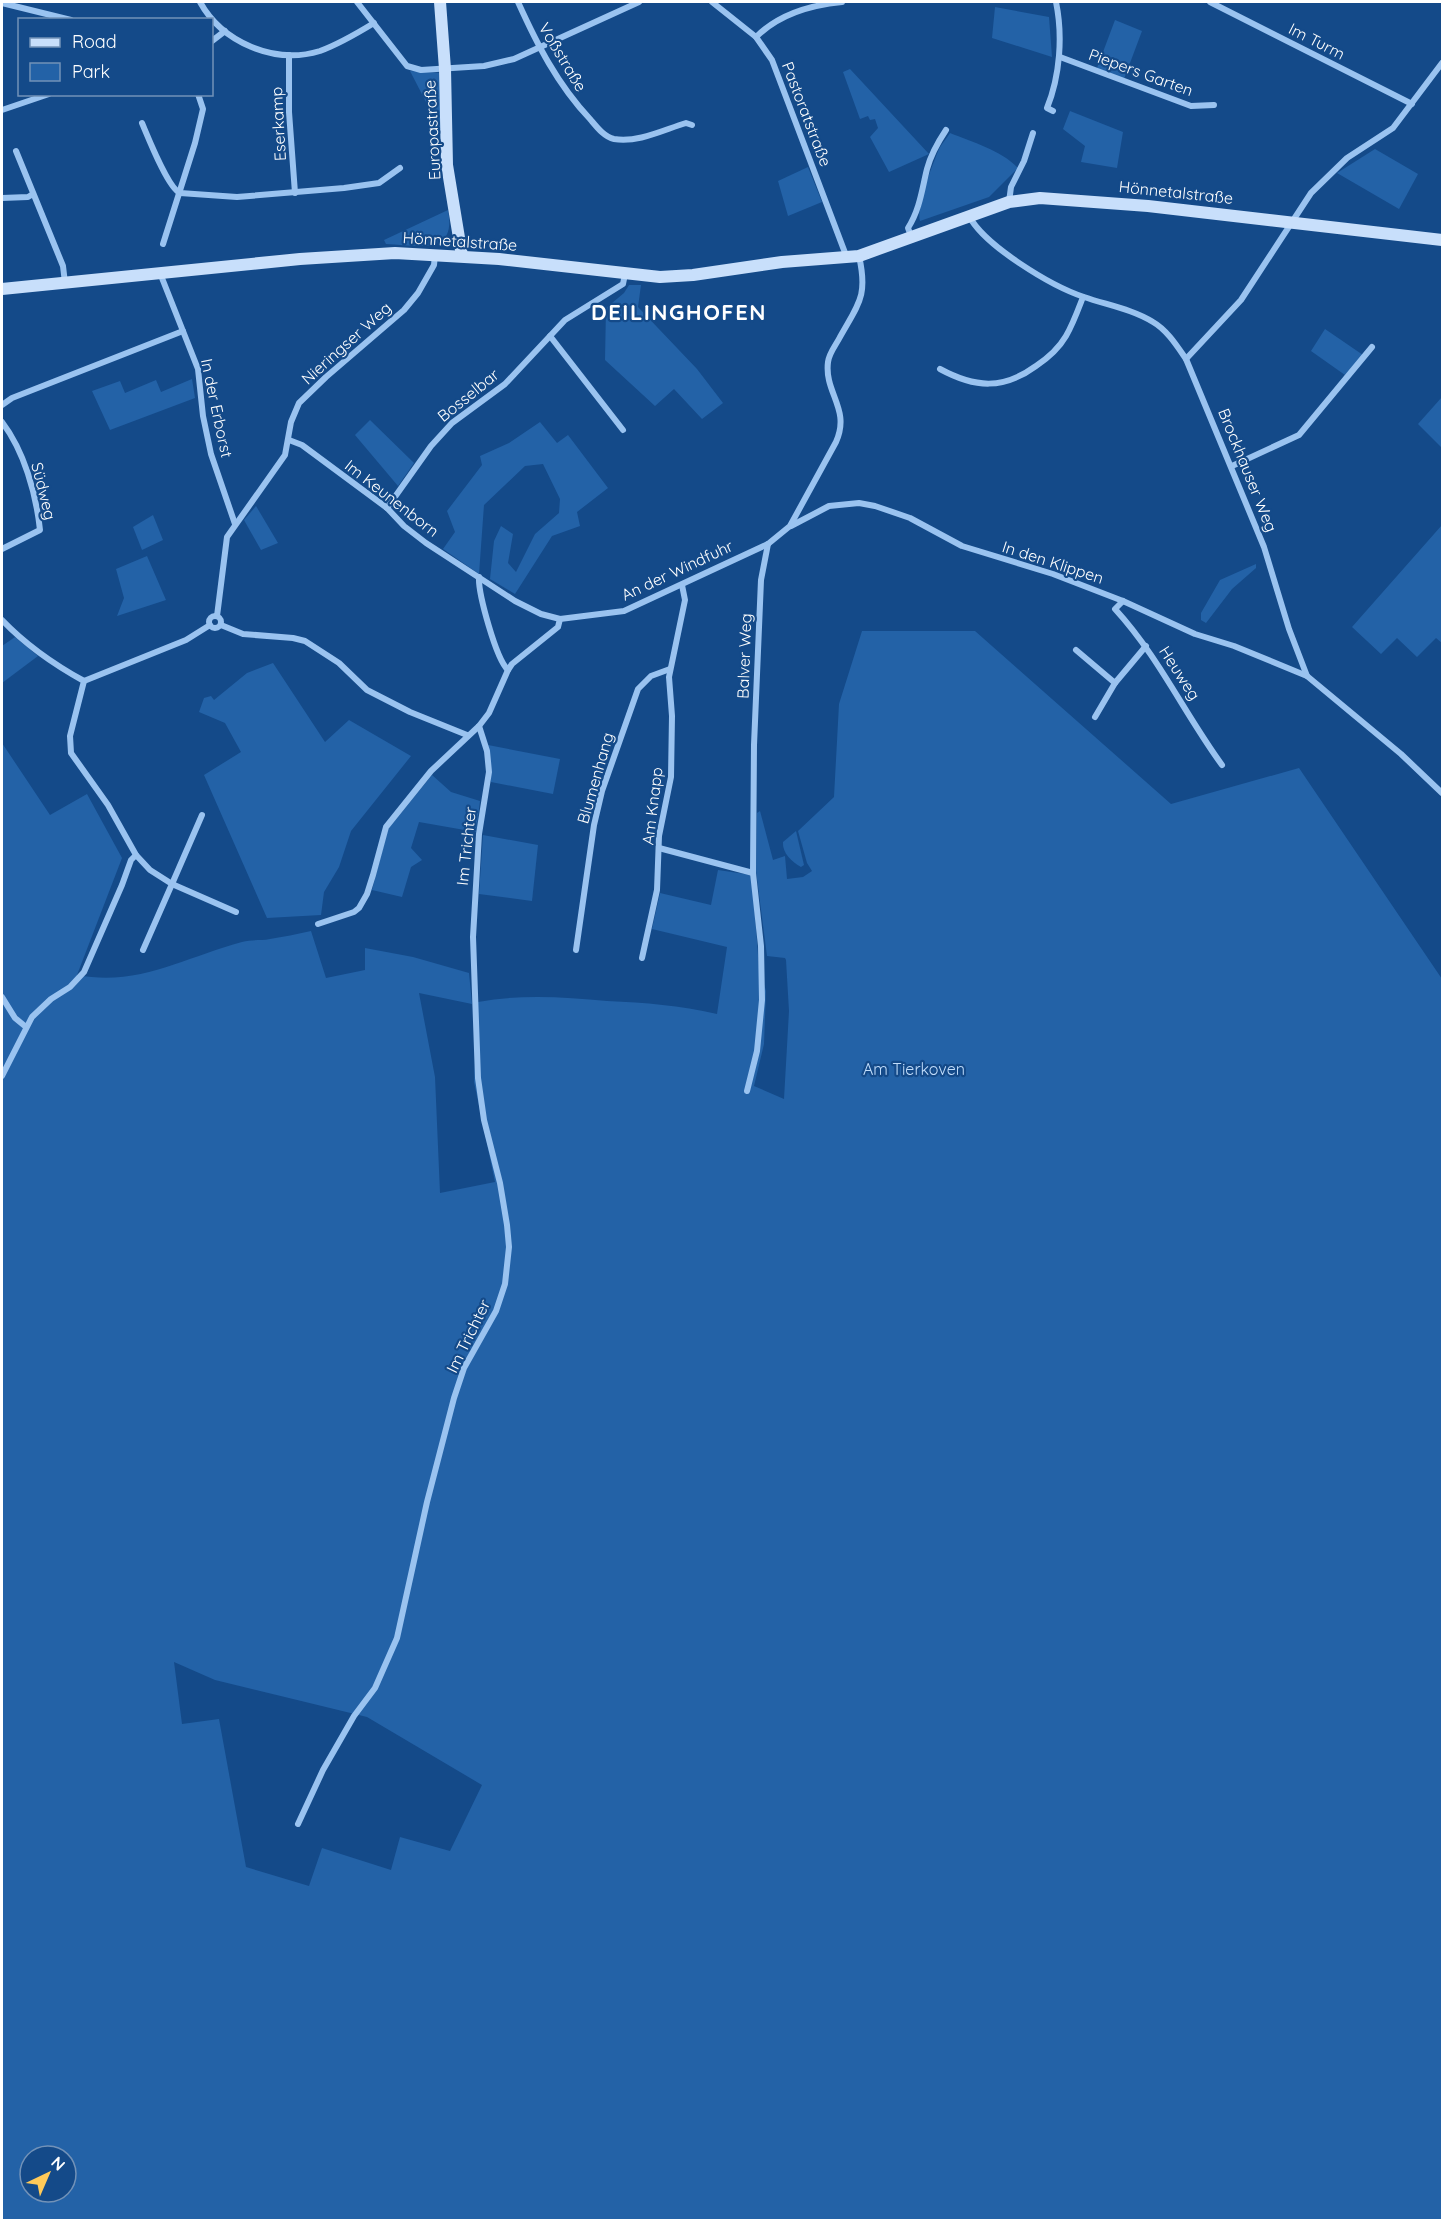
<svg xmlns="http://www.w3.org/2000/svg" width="1444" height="2222" font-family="Quicksand,sans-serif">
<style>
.green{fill:#2362a7;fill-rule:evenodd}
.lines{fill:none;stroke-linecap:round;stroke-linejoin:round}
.street{stroke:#9ac3f0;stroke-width:6}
.secondary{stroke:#c8dffb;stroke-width:12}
.labels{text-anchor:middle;stroke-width:4.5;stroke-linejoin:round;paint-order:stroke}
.street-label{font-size:16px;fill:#fff;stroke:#144a89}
.park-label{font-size:16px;fill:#c1ddfb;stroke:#144a89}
.district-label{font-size:22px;font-weight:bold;letter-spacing:1.5px;fill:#fff;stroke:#144a89}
</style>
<rect width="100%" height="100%" fill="#144a89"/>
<g class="green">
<path d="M995,7l54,10 3,40 -60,-19z"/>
<path d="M1115,20l27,11 -18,48 -27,-11z"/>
<path d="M850,69l79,85 -40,18 -19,-35 8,-9 -3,-9 -5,1 -2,-4 -8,3 -17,-47z"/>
<path d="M410,71l32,2 1,62z"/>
<path d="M1070,111l53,21 -6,36 -36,-6 4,-16 -22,-17z"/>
<path d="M950,133c22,9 51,17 68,35l-29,29 -69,24c-4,-14 13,-58 19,-72 3,-6 8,-11 11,-16z"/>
<path d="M1375,149l43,25 -19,35 -62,-36z"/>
<path d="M808,167l14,35 -34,14 -10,-35z"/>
<path d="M448,210c9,47 -31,35 -62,34l-2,-4z"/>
<path d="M629,285h12l-3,22 59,62 26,34 -21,16 -28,-30 -19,17 -50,-46 1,-52 18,-15z"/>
<path d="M1325,329l38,26 -18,20 -34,-24z"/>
<path d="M192,379l3,19 -85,32 -18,-39 28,-10 5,12 31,-13 5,12z"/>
<path d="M1442,397v51l-24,-24z"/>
<path d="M370,420l44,43 -16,23 -43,-51z"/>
<path d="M540,422l17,21 11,-8 40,53 -31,24 3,14 -28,10 -37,58 -25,-15 4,-38 7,-15 12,8 -5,29 8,9 19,-38 24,-21 1,-14 -17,-35 -18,2 -41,39 -5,69 -36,-25 12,-17 -8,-21 35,-46 -2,-9 29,-13z"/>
<path d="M256,506l22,37 -17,7 -17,-30z"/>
<path d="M153,515l10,25 -21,10 -9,-23z"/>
<path d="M1442,525v118l-6,-5 -19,19 -20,-19 -16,16 -29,-27z"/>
<path d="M147,556l19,44 -49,16 7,-18 -8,-29z"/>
<path d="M1256,564v4l-24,21 -26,34 -5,-3v-7l19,-33z"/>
<path d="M862,631h113l196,173 128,-36 143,211v1241h-1440v-1477l48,72 37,-21 35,64 -45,117c62,12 108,-18 165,-33 9,-3 19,-1 28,-3 13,-2 27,-5 41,-8l15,47 39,-8v-22l48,9 56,16 3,31 -53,-11 16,84 5,116 55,-11 -21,-100 4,-80c44,-8 85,-5 129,-1 39,2 72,4 110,13l10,-67 -75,-18 8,-36 51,12 7,-35 34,5 7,93 7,23 -2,53 -10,42 30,13 5,-88 -3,-51 -1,-2 -18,-2 -11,-85 1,-58 3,-2 13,49 12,-4 2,23 16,-2 9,-6 -5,-8 -9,-32 36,-34 5,-93zM174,1662l41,18 152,37 115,68 -32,66 -50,-14 -9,33 -69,-22 -13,38 -63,-19 -27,-148 -37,5zM30,2156h36v36h-36z"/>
<path d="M15,637l23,19 -36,27v-37z"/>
<path d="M273,663l52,79 24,-22 62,36 -60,75 -12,36 -15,25 -3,23 -54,3 -63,-143 37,-23 -16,-29 -26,-11 5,-14 7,-2 3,4 33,-27z"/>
<path d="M488,745l72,14 -7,35 -62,-12z"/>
<path d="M432,775l19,17 29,9 -4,31 -57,-10 -8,26 11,12 -11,7 -9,30 -30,-7 16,-61z"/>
<path d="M796,831l8,34 -3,2c-9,-5 -19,-14 -18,-25z"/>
<path d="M483,835l55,10 -6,56 -53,-7z"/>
</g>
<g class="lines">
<g class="street">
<path d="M200,2c22,40 74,63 120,49 19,-7 36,-17 54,-28"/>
<path d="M357,2l50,64 14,4 63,-4 30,-7 125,-57"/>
<path d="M518,2c19,42 39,82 72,117 6,7 14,18 24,20 24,4 49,-9 72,-16l6,2"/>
<path d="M712,2l44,35 16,23 75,198"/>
<path d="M1210,2l202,102"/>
<path d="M2,3l69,17"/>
<path d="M756,37c22,-22 55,-32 86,-35"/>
<path d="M212,41l13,-10"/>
<path d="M289,55v57l6,81"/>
<path d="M1060,57l131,49 23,-1"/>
<path d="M2,110l47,-16"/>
<path d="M1053,111l-6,-3c13,-32 16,-72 9,-106"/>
<path d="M142,123c6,14 26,65 38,70l57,4 107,-9 35,-5 21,-15"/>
<path d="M16,151l47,115 2,17"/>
<path d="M2,198l26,-1 5,-3"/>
<path d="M1009,202l2,-15 13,-26 9,-28"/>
<path d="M969,216c16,30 82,70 115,81 23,8 48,12 69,25 14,8 24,24 33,37l78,188 25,82 18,47 94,78 41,39"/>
<path d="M911,236l-3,-8c12,-19 14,-39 19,-59 4,-15 11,-27 19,-39"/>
<path d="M163,244l32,-101 8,-34 -5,-15"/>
<path d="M160,273l38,96 5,47 8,38 24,70"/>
<path d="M550,336l73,94"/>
<path d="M1186,359l55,-59 70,-107 36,-35 46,-30 49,-65"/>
<path d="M940,369c35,19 63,21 96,-3 12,-8 23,-18 30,-30 7,-12 12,-26 17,-39"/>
<path d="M2,405l10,-7 171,-67"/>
<path d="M2,422c22,29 34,71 38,108l-38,19"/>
<path d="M289,440l13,5 85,63 17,18 22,17 89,58 26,13 19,5"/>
<path d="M1232,466l67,-31 73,-88"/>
<path d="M387,508l44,-62 21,-23 53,-39 60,-64 58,-36 2,-10"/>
<path d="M791,526l38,-20 30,-3 16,3 35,12 52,28 91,28 70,27 72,33 39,12 73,30"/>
<path d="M479,577c-1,16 17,82 29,93"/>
<path d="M1123,601l-8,8c44,48 69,104 107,156"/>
<circle cx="215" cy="622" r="6"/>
<path d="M217,616l10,-79 58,-82 6,-33 8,-19 27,-26 78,-67 14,-17 16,-28 1,-10"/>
<path d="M2,620c24,25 51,44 82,61l-14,55 1,17 37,52 28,50 14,15 22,14 -29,66"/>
<path d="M221,625l22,9 50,4 12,3 34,22 28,27 43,22 57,23"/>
<path d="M1076,650l39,33 31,-37"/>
<path d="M84,681l102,-41 24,-15"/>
<path d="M1095,717l20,-34"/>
<path d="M202,815l-30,69 64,28"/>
<path d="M659,848l94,25"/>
<path d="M318,924l36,-12 5,-4 8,-14 6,-19 13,-48 45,-56 48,-45 10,-13 19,-43 4,-6 46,-37 2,-8 64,-8 144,-67 22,-18 46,-84c15,-33 -12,-49 -8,-80 1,-9 8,-17 12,-25 19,-34 28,-41 19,-81"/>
<path d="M576,950l18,-125 8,-34 36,-102 13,-13 19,-7"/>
<path d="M642,958l15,-68 2,-54 12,-59 1,-61 -3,-39 16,-77 -3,-15"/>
<path d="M2,997l13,21 11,9"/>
<path d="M2,1076l30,-59 19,-18 19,-12 14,-15 38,-87 9,-25 5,-5"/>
<path d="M747,1091l10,-40 5,-51 -1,-54 -8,-73 1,-128 7,-165 7,-36"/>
<path d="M298,1824l25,-54 31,-54 21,-28 22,-50 30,-136 27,-104 10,-30 32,-57 9,-27 4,-37 -2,-22 -7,-42 -16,-63 -6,-42 -5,-141 6,-103 10,-62 -2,-21 -8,-25"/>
</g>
<g class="secondary">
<path d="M440,2l5,67 2,96 15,91"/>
<path d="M2,289l298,-30 95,-6 104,6 161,18 33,-2 89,-13 77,-6 150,-54 31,-4 108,8 294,34"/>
</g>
</g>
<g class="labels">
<g class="street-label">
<text transform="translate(1317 41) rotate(27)" y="6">Im Turm</text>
<text transform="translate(563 57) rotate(59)" y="6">Voßstraße</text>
<text transform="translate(1141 72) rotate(20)" y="6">Piepers Garten</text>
<text transform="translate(807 114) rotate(69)" y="6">Pastoratstraße</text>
<text transform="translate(278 124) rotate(-93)" y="6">Eserkamp</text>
<text transform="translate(432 130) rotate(-93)" y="6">Europastraße</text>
<text transform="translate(1176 192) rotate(6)" y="6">Hönnetalstraße</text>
<text transform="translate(460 241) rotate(4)" y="6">Hönnetalstraße</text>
<text transform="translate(346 343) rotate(-42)" y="6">Nieringser Weg</text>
<text transform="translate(468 395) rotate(-39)" y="6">Bosselbar</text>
<text transform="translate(217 408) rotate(78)" y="6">In der Erborst</text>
<text transform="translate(1248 470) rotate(68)" y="6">Brockhauser Weg</text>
<text transform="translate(44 491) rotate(76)" y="6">Südweg</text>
<text transform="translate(392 498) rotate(38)" y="6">Im Keunenborn</text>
<text transform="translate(1053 562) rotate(18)" y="6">In den Klippen</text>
<text transform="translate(677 570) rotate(-25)" y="6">An der Windfuhr</text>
<text transform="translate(744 656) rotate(-88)" y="6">Balver Weg</text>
<text transform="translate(1180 673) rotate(57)" y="6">Heuweg</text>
<text transform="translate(595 778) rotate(-74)" y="6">Blumenhang</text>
<text transform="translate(652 806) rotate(-83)" y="6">Am Knapp</text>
<text transform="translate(466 846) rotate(-84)" y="6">Im Trichter</text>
<text transform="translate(468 1336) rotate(-64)" y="6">Im Trichter</text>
</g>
<g class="park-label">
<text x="914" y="1075">Am Tierkoven</text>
</g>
<g class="district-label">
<text x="679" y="320">DEILINGHOFEN</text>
</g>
</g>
<rect width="1444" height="2222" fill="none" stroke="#ffffff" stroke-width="6"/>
<rect x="18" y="18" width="195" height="78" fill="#144a89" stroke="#7292b8" stroke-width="1.5"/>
<rect x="30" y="38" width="30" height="9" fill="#c8dffb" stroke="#7292b8" stroke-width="1.5"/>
<text x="72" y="48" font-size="18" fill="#ffffff">Road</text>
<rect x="30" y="63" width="30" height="18" fill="#2362a7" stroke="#7292b8" stroke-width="1.5"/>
<text x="72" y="78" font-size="18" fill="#ffffff">Park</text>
<g transform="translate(48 2174) rotate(44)"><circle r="28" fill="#144a89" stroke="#7292b8" stroke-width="1.5"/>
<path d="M0-4.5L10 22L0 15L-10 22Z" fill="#ffca59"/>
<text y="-9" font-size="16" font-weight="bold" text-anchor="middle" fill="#ffffff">N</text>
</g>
</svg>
